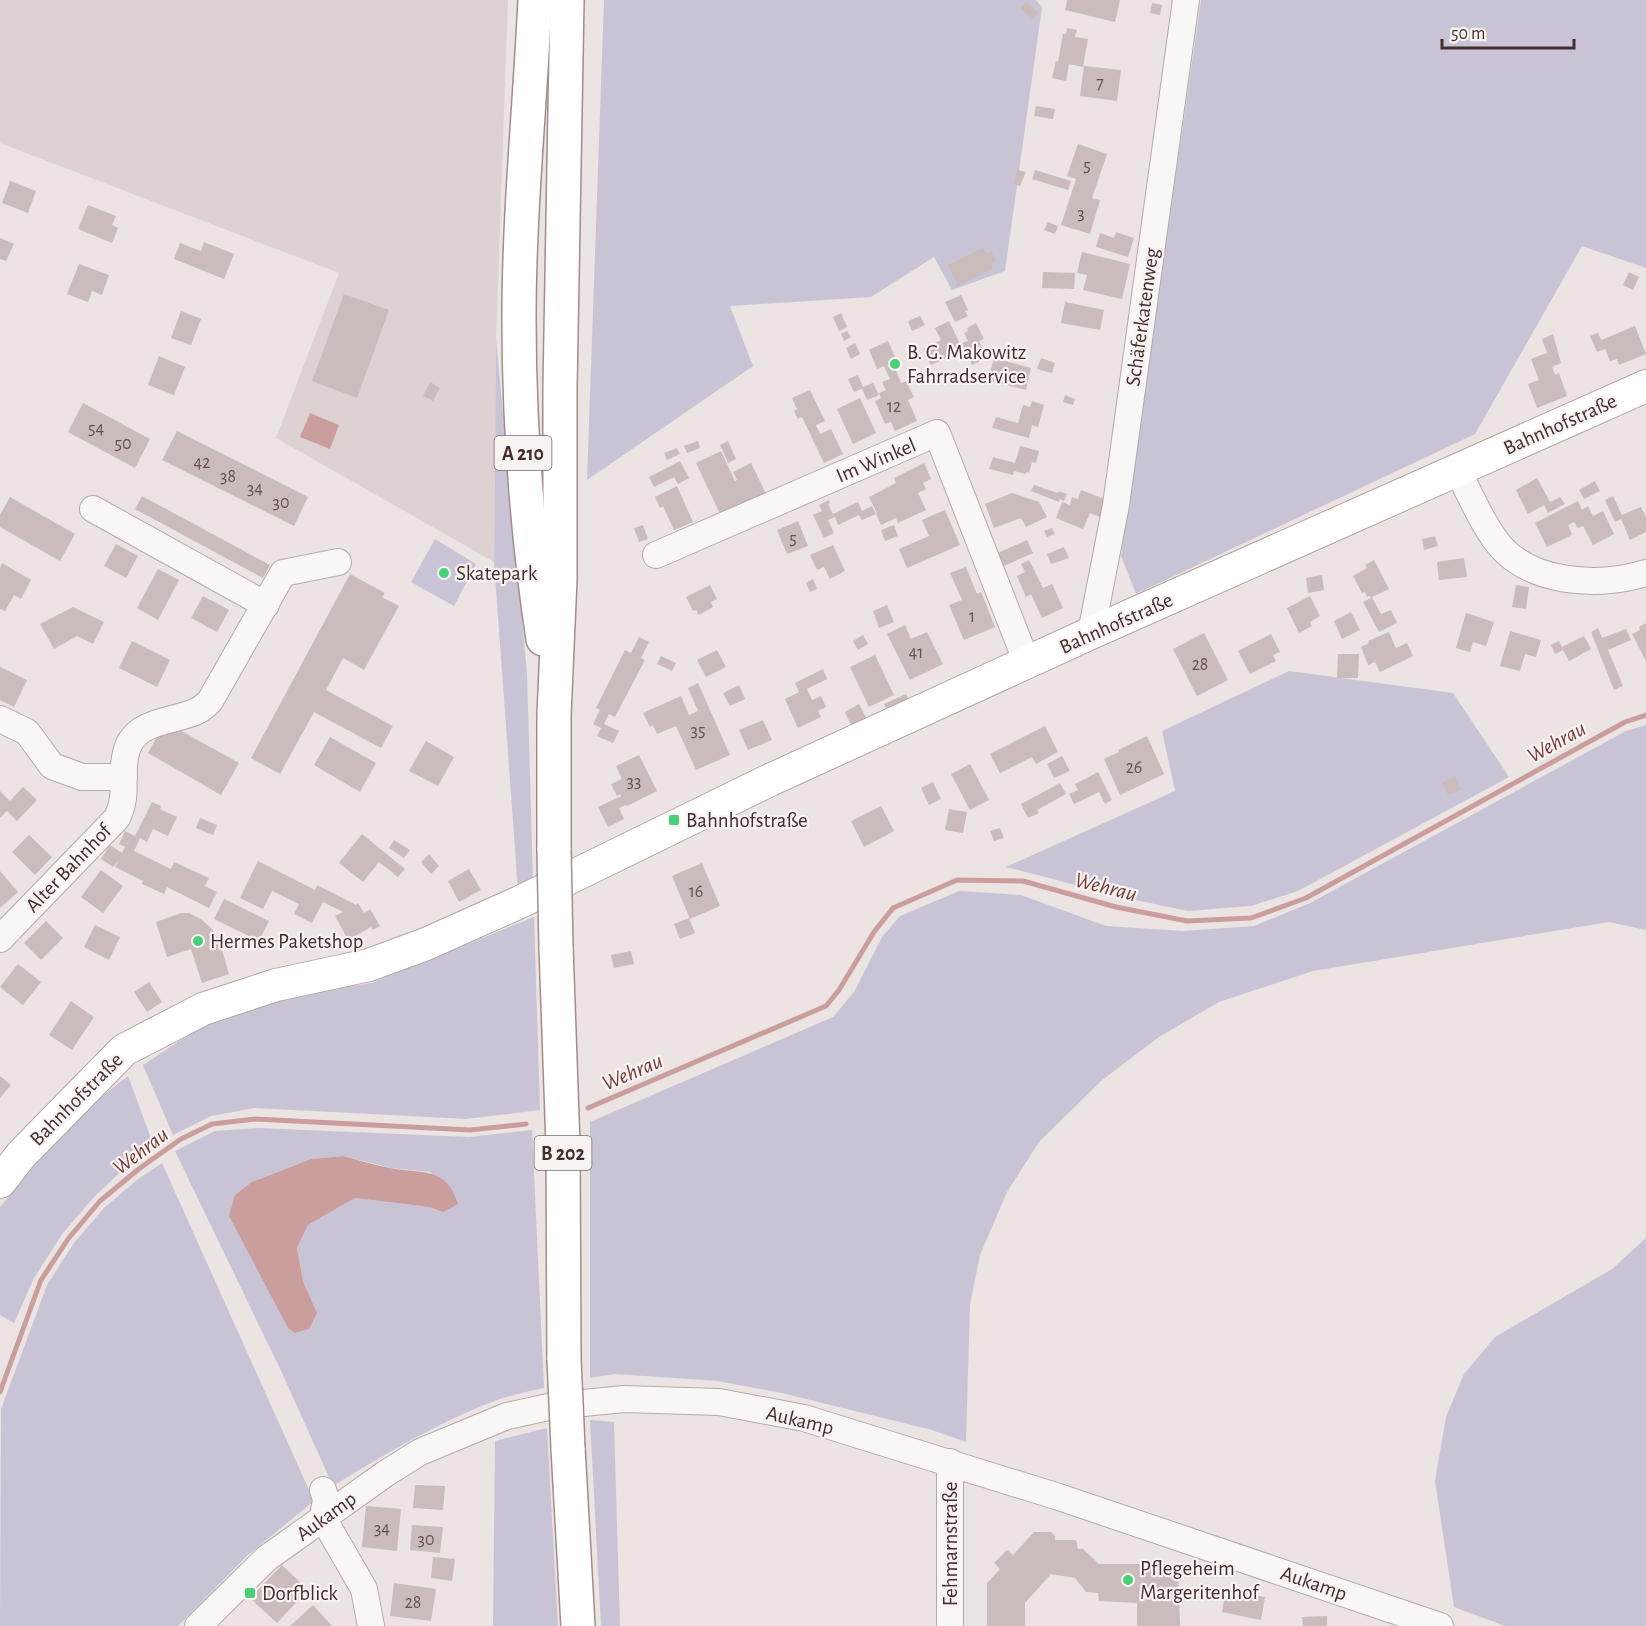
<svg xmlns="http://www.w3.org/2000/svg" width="1646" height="1626" font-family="'Alegreya Sans',sans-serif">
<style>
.built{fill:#ddd2d1}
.green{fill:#c8c4d5;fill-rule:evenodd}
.water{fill:#cb9e9e}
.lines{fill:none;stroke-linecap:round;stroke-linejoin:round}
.stream{stroke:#cb9e9e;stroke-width:5}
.building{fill:#c9bcba}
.minor-casing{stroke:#b6aaa8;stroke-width:28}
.major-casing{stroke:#b7a4a2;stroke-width:34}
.highway-casing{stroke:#a28d8a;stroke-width:36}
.minor{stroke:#f9f6f6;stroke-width:26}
.major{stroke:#fff;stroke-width:32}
.highway{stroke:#fff;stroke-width:33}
.highway-bridge-casing{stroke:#a28d8a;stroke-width:36;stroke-linecap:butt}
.highway-bridge{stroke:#fff;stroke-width:33}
.poi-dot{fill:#48d077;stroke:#f8f3f3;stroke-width:2}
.labels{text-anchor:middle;stroke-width:4.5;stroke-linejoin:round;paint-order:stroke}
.number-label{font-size:18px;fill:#65524e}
.shield{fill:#f8f3f3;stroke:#7a6966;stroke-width:1.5}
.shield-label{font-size:20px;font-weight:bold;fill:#442e2a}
.street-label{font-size:21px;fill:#442e2a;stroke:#f8f3f3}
.poi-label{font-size:21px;fill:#442e2a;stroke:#f8f3f3;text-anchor:start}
.water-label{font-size:22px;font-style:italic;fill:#783734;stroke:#f8f3f3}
</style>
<rect width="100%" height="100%" fill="#ebe4e3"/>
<path class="built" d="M0,0h508l-12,339 -2,223 -218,-124 63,-165 -339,-130z"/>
<g class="green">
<path d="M604,0h432l6,7 -37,264 -53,19 -18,-33 -63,40 -141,9 23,60 -166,114z"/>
<path d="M1201,0h445v268l-64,-22 -107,188 -339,160 -15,-38z"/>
<path d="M496,339l31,334 6,208 -15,9 -24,-328z"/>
<path d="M435,539l41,25 -22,42 -43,-24z"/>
<path d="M1289,671l164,22 56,84 -211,114 -47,15 -63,5 -62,-13 -120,-31 169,-76 -13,-60z"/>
<path d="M1646,725v205l-37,-8 -296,49 -94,31 -60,35 -58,44 -62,61 -32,50 -27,63 -10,49 -4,138 -34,-12 -150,-37 -64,-12 -103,-7 -25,4v-256l243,-105 21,-25 28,-55 18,-21 59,-25 62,4 85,31 78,5 70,-5 56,-23 316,-172z"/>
<path d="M534,917l6,193 -74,9 -211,-11 -44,8 -38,19 -30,-70 64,-42 41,-16 72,-17 52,-7z"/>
<path d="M128,1076l27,73 -27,16 -34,32 -31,36 -29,45 -20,45 -14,-8v-108l39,-48 57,-58z"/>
<path d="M259,1128l210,9 63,-7 12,258c-17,4 -34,7 -50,13 -57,22 -109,53 -161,85l-51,-113 -107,-222 40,-20zM344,1156l47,12 40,4 12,40 -14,-5 -74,-9 -47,27 -11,23 6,33 14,32 -65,-131 59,-23z"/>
<path d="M162,1163l152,338 -66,54 -70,71h-178l1,-217 46,-124 27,-42 30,-35 34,-29z"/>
<path d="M1646,1238v388h-141l-51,-19 -19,-126 11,-64 18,-43 31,-37 117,-68z"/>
<path d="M590,1420l24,2 6,204h-19z"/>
<path d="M547,1428l11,198h-65l2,-185z"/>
</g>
<g class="water">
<path d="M310,413l29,12 -9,24 -30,-12z"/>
<path d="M344,1156c15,4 30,9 46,12 31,6 57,-2 68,36l-15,8 -14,-5 -74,-9 -47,27 -11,23 6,33 14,32 -8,16 -14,4 -7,-5 -59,-112 6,-21 17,-13 59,-23z"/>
</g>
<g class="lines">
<g class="stream">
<path d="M588,1108l238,-102 13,-16 35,-58 19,-24 64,-28 66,1 93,26 71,14 64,-3 55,-20 319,-176 21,-7"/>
<path d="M0,1392l41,-112 27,-41 32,-38 40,-33 41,-29 31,-15 43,-5 215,11 56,-6"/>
</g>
</g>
<g class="building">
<path d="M1067,0h53l-5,22 -50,-12z"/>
<path d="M1026,2l12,10 -5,7 -13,-11z"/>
<path d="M1152,3l10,2 -2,10 -10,-2z"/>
<path d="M1067,28l10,2 -2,7 13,2 -5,28 -14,-3 -3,17 -14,-3 4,-17 2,1 5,-28h3z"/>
<path d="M1084,66l37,4 -4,31 -37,-5z"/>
<path d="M1036,106l19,3 -2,10 -19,-3z"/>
<path d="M1078,144l29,10 -15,44 8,2 -10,34 -29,-9 15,-46 -9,-3z"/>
<path d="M1018,170l8,2 -6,14 -7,-2z"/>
<path d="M1035,170l36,11 -3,9 -36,-11z"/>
<path d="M10,181l26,10 -8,22 -26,-10z"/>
<path d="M88,205l28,11 -4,9 6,3 -6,15 -34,-14z"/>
<path d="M1048,222l10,4 -3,8 -11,-4z"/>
<path d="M1116,232l18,6 -6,19 -32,-10 4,-14 14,5z"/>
<path d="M0,238l14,6 -8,17 -6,-2z"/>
<path d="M204,242l30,12 -10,25 -50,-20 6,-16 21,8z"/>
<path d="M983,248l3,6 5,-3 5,10 -5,3 2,4 -35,18 -10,-21z"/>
<path d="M1082,252l48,12 -8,35 -39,-9 4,-15 -10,-2z"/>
<path d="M79,264l30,11 -7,20 -10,-4 -4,11 -21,-8z"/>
<path d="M1043,272l32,1 -1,16 -32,-1z"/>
<path d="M1629,272l10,5 -6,13 -10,-5z"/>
<path d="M344,294l45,16 -32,88 -45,-17z"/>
<path d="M961,295l7,15 -3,1 3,5 -13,6 -10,-20z"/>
<path d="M1065,302l39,8 -4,20 -39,-7z"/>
<path d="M181,311l20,8 -10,26 -20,-7z"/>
<path d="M841,313l6,14 -8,4 -6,-14z"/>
<path d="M920,316l5,9 -13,6 -4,-10z"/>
<path d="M949,321l14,29 -32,15 -8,-16 18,-9 -6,-12z"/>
<path d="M976,323l8,16 -5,2 8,17 -15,7 -10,-22 6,-2 -4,-8 4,-2 -1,-3z"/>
<path d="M1635,326l11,28 -27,11 -2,-6 -7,2 -5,-12 -8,3 -7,-16 8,-3 3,7z"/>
<path d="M847,331l4,6 -7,4 -3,-7z"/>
<path d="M1553,334l8,29 -9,4 3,8 4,-2 8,23 -30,12 -9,-24 11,-4 -8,-21 16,-6 -5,-14z"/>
<path d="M888,341l12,27 -4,2 5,13 5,-2 8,16 -6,3 9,21 -22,10 -4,-9 -6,2 -10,-23 6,-3 -2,-5 7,-3 -4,-8 8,-3 -6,-13 -7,3 -8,-19z"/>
<path d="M855,343l5,11 -9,5 -5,-11z"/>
<path d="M159,356l26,11 -11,28 -26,-10z"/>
<path d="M994,358l37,10 -5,22 -38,-10z"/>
<path d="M1041,358l14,5 -3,10 -15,-4z"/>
<path d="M858,375l5,12 10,-4 6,12 -12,5 -5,-11 -8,3 -6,-13z"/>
<path d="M430,382l10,6 -7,13 -10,-5z"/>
<path d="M810,390l15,31 -9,4 4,9 11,-5 12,25 -19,9 -22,-46 -4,2 -4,-8 3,-2 -5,-11z"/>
<path d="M1065,395l10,4 -2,6 -10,-3z"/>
<path d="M860,398l16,35 -23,11 -16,-35z"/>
<path d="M1032,401l12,4 -6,22 -6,-2 -3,13 -37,-10 4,-11 22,6 5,-18 7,2z"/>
<path d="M83,403l67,36 -15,29 -67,-36z"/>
<path d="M177,431l131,66 -14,29 -132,-66z"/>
<path d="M698,441l2,7 -13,5 -3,-7z"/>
<path d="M728,441l8,18 -8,4 -8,-18z"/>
<path d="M1020,446l19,5 -3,12 -4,-1 -3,11 -3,-1v2l-12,-3 -1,4 -24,-6 4,-12 22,6z"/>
<path d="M677,448l3,6 -13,6 -3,-7z"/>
<path d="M721,451l14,30 2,-1 -4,-8 18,-9 15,31 -45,22 -25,-53z"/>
<path d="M680,461l9,17 -11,6 -4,-7 -20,10 -5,-10z"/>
<path d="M924,463l7,16 -8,4 3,6 -8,4 8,17 -28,13 -2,-5 -15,7 -5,-11 -14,6 -3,-5 -21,10 -3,-8 -7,3 6,13 -10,5 -11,-23 9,-4 -3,-6 10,-5 1,3 -2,1 5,10 25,-12 4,9 10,-5 4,8 1,-1 -8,-16 27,-14 -2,-5z"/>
<path d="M1537,478l13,24 10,-5 5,7 -17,9 -4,-8 -16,9 -12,-24z"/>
<path d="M1595,481l5,10 -16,8 -5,-9z"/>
<path d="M1034,485l24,8 1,-2 8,3 -3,7 -4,-2 -1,3 -28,-11z"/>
<path d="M677,486l16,36 -19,8 -11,-24 -3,2 -5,-11z"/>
<path d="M1081,490l26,10 -7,17 -10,-4 -7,16 -27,-11 6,-16 8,3 2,-8 6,2z"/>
<path d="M1012,493l27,9 8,15 -21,10 -5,-9 -27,10 -9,-24z"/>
<path d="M142,496l128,69 -7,13 -128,-69z"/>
<path d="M1613,496l9,19 19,-8 5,10v15l-16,8 -9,-21 -6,3 -10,-22z"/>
<path d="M10,497l65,37 -15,27 -60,-34v-12z"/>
<path d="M1578,501l4,9 6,-4 5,10 10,-5 11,23 -21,11 -10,-19 -5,2 -4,-6 -6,3 4,10 -25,12 -12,-24z"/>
<path d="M945,510l15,35 -53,23 -8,-19 30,-13 -7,-16z"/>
<path d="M798,521l10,25 -21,8 -10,-24z"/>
<path d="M643,525l5,14 -9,3 -5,-14z"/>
<path d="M894,525l4,11 -13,5 -4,-11z"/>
<path d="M1052,528l3,6 -8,3 -3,-6z"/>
<path d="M1435,536l3,10 -14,4 -2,-11z"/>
<path d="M1027,540l6,13 -29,13 -6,-13z"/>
<path d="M116,544l22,12 -12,22 -22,-12z"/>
<path d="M833,545l12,26 -15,8 -6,-12 -7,3 -7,-15z"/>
<path d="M1064,547l5,11 -18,6 -4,-10z"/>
<path d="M1464,558l3,19 -28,3 -2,-18z"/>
<path d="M1029,560l14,28 9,-4 11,24 -21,10 -11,-24 -5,3 -9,-21 8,-4 -4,-8z"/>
<path d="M1374,560l15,29 -17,8 9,17 10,-4 6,13 -18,9 -16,-30 8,-4 -1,-2 -3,1 -2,-5 -3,1 -9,-17 14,-8 -2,-3z"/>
<path d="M2,563l29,17 -10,19 -7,-4 -9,16 -5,-2v-41z"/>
<path d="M966,567l11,27 4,-2 14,35 -31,13 -15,-35 13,-5 -12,-27z"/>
<path d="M158,569l21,11 -21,40 -21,-12z"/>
<path d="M350,574l35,19 -3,4 17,9 -35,64 -21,-12 -17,32 67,36 -12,22 -67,-36 -34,62 -29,-16z"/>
<path d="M1322,575l2,15 -16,3 -2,-15z"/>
<path d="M813,579l4,10 -7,3 -4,-9z"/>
<path d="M710,585l7,14 -6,3 2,5 -14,8 -3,-5 -3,1 -7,-14z"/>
<path d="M1516,585l13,2 -3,22 -14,-2z"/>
<path d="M203,596l26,14 -12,22 -26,-14z"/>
<path d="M1310,596l10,20 -10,6 2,4 -13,7 -12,-25z"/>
<path d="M887,605l7,17 -15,6 -6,-17z"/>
<path d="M73,607l31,15 -11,22 -16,-8 -23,13 -14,-25z"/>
<path d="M1351,612l9,18 -18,9 -8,-18z"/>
<path d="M1466,613l28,9 -8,24 -13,-4 -3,10 -14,-4z"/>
<path d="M1646,623v38l-14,-27 8,-4 -1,-3z"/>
<path d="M905,625l6,14 16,-7 16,32 -33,16 -23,-46z"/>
<path d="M1598,628l4,10 24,-9 5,11 -23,10 15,36 -9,4 -23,-58z"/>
<path d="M1510,631l31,9 -5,17 -11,-3 -5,17 -20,-5z"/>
<path d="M1389,632l7,16 11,-5 6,13 -33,16 -5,-10 -7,3 -7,-18 8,-4 -1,-2z"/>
<path d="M1204,633l24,47 -31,16 -24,-47z"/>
<path d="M1271,634l9,18 -7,3 3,6 -26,13 -12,-23z"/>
<path d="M863,635l5,9 -10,6 -5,-9z"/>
<path d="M1584,636l7,13 -22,12 -6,-11 -8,4 -4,-9 8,-4 3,6z"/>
<path d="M639,637l10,5 -8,16 4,2 -30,57 -6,-3 -5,10 15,7 -6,12 -16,-7 4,-8 -8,-4 7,-14 -4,-2 29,-58 6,3z"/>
<path d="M132,641l38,19 -13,27 -38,-19z"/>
<path d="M717,650l9,17 -20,10 -9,-17z"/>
<path d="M1338,654h21l-1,24h-21z"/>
<path d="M875,655l19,40 -25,12 -19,-40z"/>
<path d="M661,656l15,7 -4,8 -15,-7z"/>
<path d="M0,667l27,13 -13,27 -14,-7z"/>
<path d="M823,669l4,10 -20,10 5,11 9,-4 5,11 -8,4 3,6 -23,11 -13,-29 14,-7 -4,-9z"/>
<path d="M698,683l32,72 -34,15 -20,-44 -19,8 -4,-9 -3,2 -7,-14 38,-17 8,19 9,-4 -10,-23z"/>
<path d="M739,685l6,14 -15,7 -7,-13z"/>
<path d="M906,694l6,13 -22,10 -6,-13z"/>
<path d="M859,704l10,19 -15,8 -9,-19z"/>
<path d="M763,720l9,20 -24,10 -9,-20z"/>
<path d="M165,722l74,41 -18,32 -73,-42z"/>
<path d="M1045,726l13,26 -22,12 -4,-7 -32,16 -10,-19z"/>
<path d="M1147,736l17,38 -44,21 -16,-36 15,-7 -1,-2z"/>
<path d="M330,737l46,26 -16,29 -46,-27z"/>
<path d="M426,741l28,16 -16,29 -29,-15z"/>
<path d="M639,755l18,36 -30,15 -1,-1 -7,3 5,11 -16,8 -10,-20 23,-11 -1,-2 -3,2 -6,-12 11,-5 -6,-13z"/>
<path d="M1062,756l8,15 -16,7 -7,-14z"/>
<path d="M970,764l19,36 -19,10 -19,-36z"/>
<path d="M1098,772l14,28 -7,4 -6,-12 -25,12 -5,-10 9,-4 -3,-6z"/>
<path d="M1455,777l6,13 -13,5 -6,-13z"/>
<path d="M933,782l8,17 -12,6 -8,-17z"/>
<path d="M1060,783l6,11 -29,16 2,3 -11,5 -7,-14z"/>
<path d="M23,787l14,13 -20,21 -10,-10 -7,7v-27l10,10z"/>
<path d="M152,802l9,4 -1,3 17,8 -9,19 -15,-7 -6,13 -7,-4 -6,13 37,18 3,-7 35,16 -4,8 12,6 -8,16 -42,-21 -3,7 -22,-10 1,-3 -28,-14 4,-7 -6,7 -12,-8 9,-14 12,8 3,-6 -6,-3 6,-13 10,5z"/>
<path d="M881,806l13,25 -30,16 -13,-26z"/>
<path d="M949,809l18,3 -4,21 -18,-3z"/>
<path d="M200,818l17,7 -4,10 -17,-7z"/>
<path d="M1000,828l4,10 -10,3 -4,-10z"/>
<path d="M362,834l43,35 -7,8 -19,-15 -16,20 -24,-19z"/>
<path d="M29,835l23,22 -17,18 -23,-23z"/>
<path d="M394,840l16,10 -6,8 -15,-10z"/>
<path d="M429,854l10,12 -8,8 -10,-12z"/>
<path d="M258,861l57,29 2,-5 39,20 2,-2 6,10 6,-4 10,17 -7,4 -2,-3 -23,13 -13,-24 8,-4 -20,-10 -11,21 -18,-9 5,-10 -27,-13 -9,18 -23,-11z"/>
<path d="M702,863l18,43 -30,13 -18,-43z"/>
<path d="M469,869l12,21 -22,12 -11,-21z"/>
<path d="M101,870l22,16 -20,27 -22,-16z"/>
<path d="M0,871l18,21 -18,16z"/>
<path d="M224,899l45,22 -10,20 -45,-22z"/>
<path d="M181,913h8l13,7 9,8 8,12 10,34 -27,9 -11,-34 -24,8 -11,-35z"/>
<path d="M689,918l6,15 -15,6 -6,-15z"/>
<path d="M46,921l17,17 -22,22 -17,-17z"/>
<path d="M95,925l25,12 -11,23 -25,-13z"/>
<path d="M631,951l3,13 -20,4 -3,-13z"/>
<path d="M18,964l23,18 -18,23 -23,-18z"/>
<path d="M149,982l13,20 -15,10 -13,-20z"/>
<path d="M71,1001l23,16 -22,33 -23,-15z"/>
<path d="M0,1076l11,9 -11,13z"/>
<path d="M415,1485l30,1 -2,24 -30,-2z"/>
<path d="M366,1506l35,3 -4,42 -35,-4z"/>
<path d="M412,1525l31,2 -3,26 -30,-3z"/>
<path d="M1034,1532h17l4,4v4h21l2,9h5l16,15h67l12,5 2,57h-43v-23l-38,-2 -1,-8 -12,-1 -11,-14 -24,-4 -26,29v23h-38v-43l13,-14 -6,-6 13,-13 6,5z"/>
<path d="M433,1557l22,2 -3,22 -21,-3z"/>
<path d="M282,1565l26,25 -31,33 -27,-25z"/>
<path d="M394,1583l42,6 -5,32 -41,-5z"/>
<path d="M1226,1589l39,8 -4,23 -39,-8z"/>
<path d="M313,1605l19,21h-42z"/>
<path d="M1327,1616v10h-24l-1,-9z"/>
</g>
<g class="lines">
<defs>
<g id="minor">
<path d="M1457,469c12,23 22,48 37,69 31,46 103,50 152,35"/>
<path d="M93,509l173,96"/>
<path d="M656,555l281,-122 90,230"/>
<path d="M1091,633l25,-128 70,-505"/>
<path d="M0,719l27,13 25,34 30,11h42"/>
<path d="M0,939l117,-121c11,-23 4,-36 8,-60 5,-38 43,-35 70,-46 5,-2 11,-7 15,-11l73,-128 55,-11"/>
<path d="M323,1490l3,9 -3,19 41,71 7,37"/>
<path d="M198,1626l69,-68 118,-84 35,-22 87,-36 46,-10 71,-7 95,3 85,16 255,79 381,129"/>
<path d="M950,1626v-164"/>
</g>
<path id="major" d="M0,1182l21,-27 103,-105 79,-41 73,-24 93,-20 57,-21 94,-42 250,-122 321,-147 555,-247"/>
<g id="highway">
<path d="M535,0c-5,106 -16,212 -16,318 0,107 8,215 24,321"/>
<path d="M554,850v-135l6,-136v-191l7,-388"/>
<path d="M556,947l7,198 1,214"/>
<path d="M568,1448l10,178"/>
</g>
</defs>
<use href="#minor" class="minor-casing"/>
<use href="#major" class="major-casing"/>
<use href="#highway" class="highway-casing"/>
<use href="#minor" class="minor"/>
<use href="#major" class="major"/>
<use href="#highway" class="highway"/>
<defs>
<g id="highway-bridge">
<path d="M554,850l2,97"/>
<path d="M564,1359l4,89"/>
</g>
</defs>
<use href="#highway-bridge" class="highway-bridge-casing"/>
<use href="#highway-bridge" class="highway-bridge"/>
</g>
<g class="poi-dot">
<circle cx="895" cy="364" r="6"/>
<circle cx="444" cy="573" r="6"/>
<rect x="668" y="814" width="12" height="12" rx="3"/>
<circle cx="198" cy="941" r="6"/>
<circle cx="1128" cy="1580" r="6"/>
<rect x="244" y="1587" width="12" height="12" rx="3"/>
</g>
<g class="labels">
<g class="number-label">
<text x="1100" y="89">7</text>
<text x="1087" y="171">5</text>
<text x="1081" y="219">3</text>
<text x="894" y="412">12</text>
<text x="96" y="434">54</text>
<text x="123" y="449">50</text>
<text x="202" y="468">42</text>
<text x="228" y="482">38</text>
<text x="255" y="494">34</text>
<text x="281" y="508">30</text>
<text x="793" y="544">5</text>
<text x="972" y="622">1</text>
<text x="916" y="658">41</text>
<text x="1200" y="670">28</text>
<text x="698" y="736">35</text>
<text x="1134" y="773">26</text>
<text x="634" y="787">33</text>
<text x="696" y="897">16</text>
<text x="382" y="1534">34</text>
<text x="426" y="1545">30</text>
<text x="413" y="1608">28</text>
</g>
<g class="shield">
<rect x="494.5" y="436" width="57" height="34" rx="4.5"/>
<rect x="534.5" y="1136" width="57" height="34" rx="4.5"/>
</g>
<g class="shield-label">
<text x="523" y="460">A 210</text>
<text x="563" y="1160">B 202</text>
</g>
<g class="street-label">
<text transform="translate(1142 317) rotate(-82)" y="7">Schäferkatenweg</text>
<text transform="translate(1560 424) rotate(-24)" y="7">Bahnhofstraße</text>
<text transform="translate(876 460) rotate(-23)" y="7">Im Winkel</text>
<text transform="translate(1116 623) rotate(-24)" y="7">Bahnhofstraße</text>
<text transform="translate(68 868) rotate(-46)" y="7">Alter Bahnhof</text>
<text transform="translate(76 1099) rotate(-45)" y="7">Bahnhofstraße</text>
<text transform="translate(800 1420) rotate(13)" y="7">Aukamp</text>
<text transform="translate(326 1516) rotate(-36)" y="7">Aukamp</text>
<text transform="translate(950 1544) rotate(-90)" y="7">Fehmarnstraße</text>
<text transform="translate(1314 1583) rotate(19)" y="7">Aukamp</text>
</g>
<g class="poi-label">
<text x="907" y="359">B. G. Makowitz<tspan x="907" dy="24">Fahrradservice</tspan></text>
<text x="456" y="580">Skatepark</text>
<text x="686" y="827">Bahnhofstraße</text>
<text x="210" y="948">Hermes Paketshop</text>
<text x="1140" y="1575">Pflegeheim<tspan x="1140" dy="24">Margeritenhof</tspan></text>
<text x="262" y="1600">Dorfblick</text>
</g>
<g class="water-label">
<text transform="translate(1556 741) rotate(-29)" y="8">Wehrau</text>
<text transform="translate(1106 886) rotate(14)" y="8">Wehrau</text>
<text transform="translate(632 1071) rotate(-23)" y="8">Wehrau</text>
<text transform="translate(140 1150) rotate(-37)" y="8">Wehrau</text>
</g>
</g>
<path d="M1442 39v9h132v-9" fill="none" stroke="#442e2a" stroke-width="3"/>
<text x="1451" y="39" font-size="18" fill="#442e2a" stroke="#f8f3f3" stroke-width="4.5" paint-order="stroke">50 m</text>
</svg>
